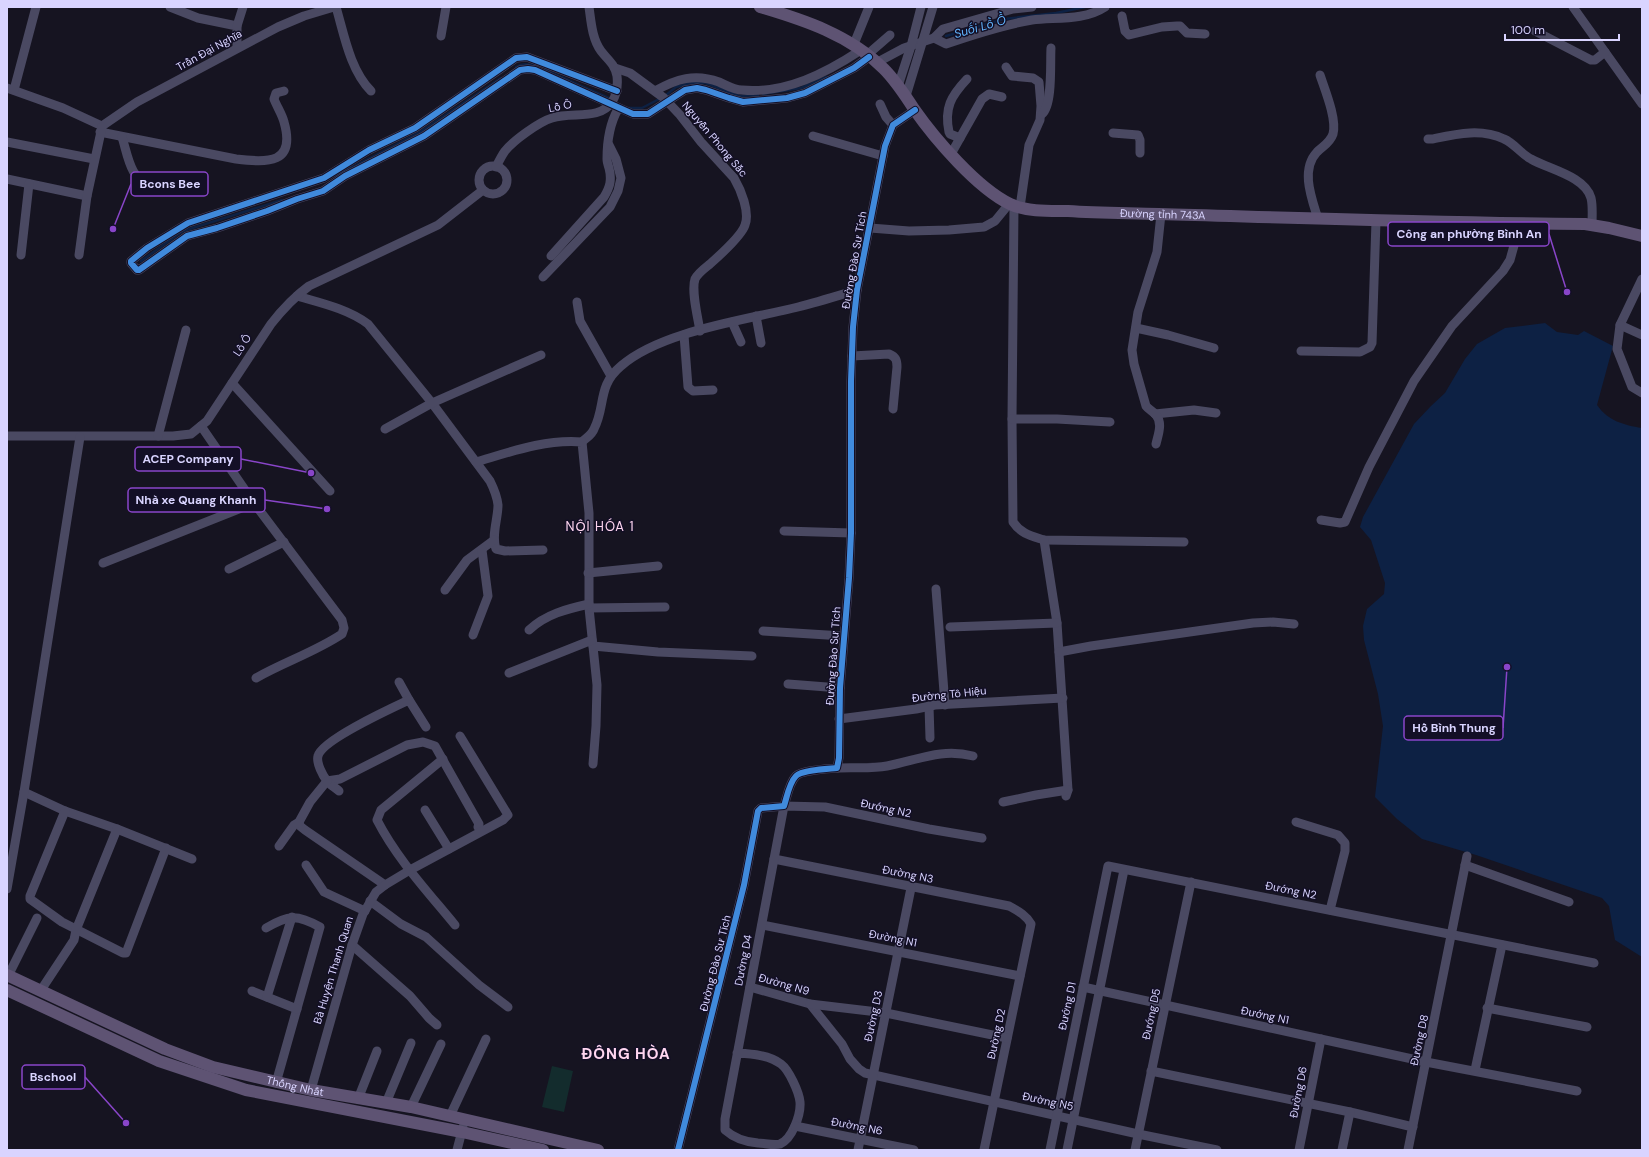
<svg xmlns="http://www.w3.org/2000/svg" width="1649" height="1157" font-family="'DM Sans',sans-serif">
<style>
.green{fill:#132c2d}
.water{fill:#0d2144}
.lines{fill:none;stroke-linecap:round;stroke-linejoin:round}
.stream{stroke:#0d2144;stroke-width:2.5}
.minor{stroke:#4a4962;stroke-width:9}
.major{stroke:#5e5373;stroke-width:12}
.cycleway-casing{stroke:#130f26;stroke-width:8}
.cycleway{stroke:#408adc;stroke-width:6}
.labels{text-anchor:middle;stroke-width:3;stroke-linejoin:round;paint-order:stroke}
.street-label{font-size:11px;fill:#d9d4ff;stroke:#130f26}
.water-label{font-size:12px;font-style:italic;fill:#62b6ff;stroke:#130f26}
.quarter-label{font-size:13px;letter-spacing:1px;fill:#ffd6f0;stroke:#130f26}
.district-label{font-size:15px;font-weight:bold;letter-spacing:1px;fill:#ffd6f0;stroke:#130f26}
.leader{fill:none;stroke:#8945c9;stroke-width:1.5}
.callout-dot{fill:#8945c9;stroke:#130f26;stroke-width:1.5}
.callout{fill:#130f26;stroke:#8945c9;stroke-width:1.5}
.callout-label{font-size:12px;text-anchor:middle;font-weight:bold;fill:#d9d4ff}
</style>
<rect width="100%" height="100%" fill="#161421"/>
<path class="green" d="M552,1066l21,5 -9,41 -22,-5z"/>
<path class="water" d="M1545,323l12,9 21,3 6,-4 29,15 -16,59c11,16 27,20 45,23v529l-27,-17 -6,-34 -7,-8 -126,-43 -54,-16 -25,-20 -22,-22 8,-71 -5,-32 -14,-54 -1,-14 4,-17 17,-15 1,-11 -14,-43 -11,-13 3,-10 51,-93 17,-18 14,-13 20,-34 12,-15 28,-16z"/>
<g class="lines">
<g class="stream">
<path d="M946,36l58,-17 52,-6 29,-6"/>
<path d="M516,67c7,-4 11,-3 18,-1"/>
<path d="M545,70l66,29"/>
<path d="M763,94l38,-6 26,-11"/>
<path d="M665,96l11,-9 14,-4h16l33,13 19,-1"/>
<path d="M628,108h14l19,-10"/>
<path d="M336,177l5,-4 79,-41 81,-54"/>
<path d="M141,261l42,-30 99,-31"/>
</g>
<g class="minor">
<path d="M170,7l28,11 39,8v22"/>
<path d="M336,7c8,27 14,63 35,84"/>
<path d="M1573,7l69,97"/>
<path d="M1122,16l3,15 4,4 33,-8 15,-1h3l7,7 18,1"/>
<path d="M237,26l6,-19"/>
<path d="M1535,31l56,29h4l10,-8"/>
<path d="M441,36l5,-29"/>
<path d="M934,38l12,6c29,-10 57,-19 86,-24 23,-3 52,1 73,-13"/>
<path d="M854,44l15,-37"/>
<path d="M867,55l23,-20"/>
<path d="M876,63l28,-15 30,-10 9,-9 70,-20 19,-2"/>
<path d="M1006,67l6,9 21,2 6,4 2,24 -1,14 -11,25 -9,62"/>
<path d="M615,68l15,5 34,25 16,17 21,27 33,36c7,12 16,34 11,47 -3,10 -26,31 -35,39 -5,4 -12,9 -15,15 -4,12 3,39 5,52"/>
<path d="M898,86l13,-40 10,-39"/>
<path d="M7,88l56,20 39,18"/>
<path d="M14,90l22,-83"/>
<path d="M617,91l-90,-34 -11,1 -101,70 -46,22 -45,28 -136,45 -41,25 -16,13v2l6,7h2l48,-34 30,-8 50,-17 30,-12 26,-8 22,-15 79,-40 96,-66 8,-1 7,1 98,44h15l37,-24 12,-2 9,2 23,8 14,4 44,-4 18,-5 49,-25 15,-11"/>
<path d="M655,91c21,-12 40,-18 64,-9 7,3 15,8 23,8 44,4 84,-17 119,-40"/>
<path d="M906,96l27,-89"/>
<path d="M880,104l6,13 7,8"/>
<path d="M1042,114c11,-9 8,-52 9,-66"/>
<path d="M102,126l35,-24 141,-75 26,-11 30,-9"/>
<path d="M100,132l136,27c32,4 60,5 48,-37 -2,-8 -7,-15 -10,-23l2,-6 8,-2"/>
<path d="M1113,133l25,2 2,5v13"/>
<path d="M813,136l70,20"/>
<path d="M122,137c6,19 8,43 30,50"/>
<path d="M960,138l-10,-4 -1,-2c-5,-24 2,-36 18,-53"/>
<path d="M1428,139h4c24,-5 49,-11 72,0 10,4 17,15 27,20 17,10 54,17 60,39 2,8 1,19 1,27"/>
<path d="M7,142l87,17"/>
<path d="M951,154l31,-55 7,-5 13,3"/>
<circle cx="493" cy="180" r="14"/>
<path d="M496,167c3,-6 6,-12 9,-16 9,-11 34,-29 47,-33 20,-7 47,3 60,-16 5,-8 6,-17 5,-26 -2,-12 -10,-17 -16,-25 -9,-12 -10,-30 -12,-44"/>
<path d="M7,179l80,17"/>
<path d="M1014,206l-2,213 1,103c8,12 19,14 31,18l140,2"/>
<path d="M1318,219c-6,-20 -18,-49 -1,-67 6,-6 13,-9 16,-18 4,-15 -8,-44 -13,-59"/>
<path d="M870,228l39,3 40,-1 35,-3 11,-6 14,-17"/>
<path d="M21,255l8,-71"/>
<path d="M79,255l8,-59 15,-69"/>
<path d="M551,256l53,-59c6,-10 8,-17 5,-29 -1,-3 -2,-6 -2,-9 0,-18 2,-34 11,-50"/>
<path d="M543,277l67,-70 8,-16 3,-13 -5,-19 -7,-14"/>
<path d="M1642,279l-22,46 -3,24 15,38 10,6"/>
<path d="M297,296c24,7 51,13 71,28l64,79 58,78c4,8 7,15 8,24 0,14 -7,31 -2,44l9,2 38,-1"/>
<path d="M577,302l3,19 31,55"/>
<path d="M756,316l5,27"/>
<path d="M732,322l9,20"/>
<path d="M1620,325l22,10"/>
<path d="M1136,328l32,7 46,13"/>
<path d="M684,335l4,52 5,4 20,-1"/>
<path d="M1301,351l59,1 10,-5 2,-4 4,-122"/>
<path d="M852,356l37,-2c7,3 8,6 8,13l-4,42"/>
<path d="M232,383l98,108"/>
<path d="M1155,414l39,-4 22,3"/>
<path d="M1012,419h45l53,3"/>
<path d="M201,426l53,77 88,117 2,8 -2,6c-27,18 -58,28 -86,44"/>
<path d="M385,429l47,-26 109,-48"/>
<path d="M7,436h166l18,-2 16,-13 64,-97c11,-14 23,-27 38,-38l129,-61 45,-35"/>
<path d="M158,436l28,-106"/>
<path d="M582,442c4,-4 10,-7 12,-13 12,-23 3,-43 27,-63 40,-35 125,-46 177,-59 20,-5 39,-11 59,-17"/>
<path d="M1156,444c2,-9 7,-21 0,-29 -3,-4 -7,-5 -10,-9l-12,-42 -2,-14 6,-38 19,-60 4,-38"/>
<path d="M476,462c34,-10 69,-23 106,-20l7,71v95l8,77 -1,41 -3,38"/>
<path d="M1321,520l19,3 5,-1 24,-55 45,-86 38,-55 51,-55 7,-11 10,-36"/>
<path d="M784,531l67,2"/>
<path d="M1044,540l13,83 11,167 -2,6"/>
<path d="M103,563l151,-60"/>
<path d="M229,569l55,-27"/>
<path d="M588,573l70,-7"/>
<path d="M936,589l9,116"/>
<path d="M445,590l22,-30 27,-20"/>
<path d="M589,608l76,-1"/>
<path d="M950,627l107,-4"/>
<path d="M529,630c17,-16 38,-21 60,-26"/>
<path d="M763,631l80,5"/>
<path d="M473,635l15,-39 -6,-46"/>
<path d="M593,646l65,6 94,4"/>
<path d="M1059,652l32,-6 162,-23 20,-1 21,2"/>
<path d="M509,673l83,-33"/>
<path d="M399,682l10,18"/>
<path d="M788,684l52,4"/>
<path d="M929,706l1,32"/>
<path d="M839,719l77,-10 19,-4 128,-7"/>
<path d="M443,759l-62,51 -4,10c20,39 51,72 78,105"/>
<path d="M837,768c16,-1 34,1 50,-2 31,-6 54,-18 86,-10"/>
<path d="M327,781l13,-2 67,-34 16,-3 12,4 44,78 -1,3"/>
<path d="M339,791c-3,-3 -9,-6 -12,-10 -4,-5 -11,-18 -9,-25 4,-16 74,-48 91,-56l17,27"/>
<path d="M24,792l41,19 52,18 75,30"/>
<path d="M1003,802l33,-7 32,-5"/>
<path d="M425,810l24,39"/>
<path d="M65,811l-35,85v3l32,23 61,31h3l40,-105"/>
<path d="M299,822l1,4 5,4 80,55"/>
<path d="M1296,822l42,13 7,8v8l-15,59"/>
<path d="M279,846l15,-21 5,-3 11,-20 17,-21"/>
<path d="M774,859l235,47c9,5 17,9 22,18l-47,226"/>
<path d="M306,865l18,27 41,19"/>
<path d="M1465,865l104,37"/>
<path d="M7,889l17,-97 56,-355"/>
<path d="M370,901l31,23 25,13 53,48 29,22"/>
<path d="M762,925l258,51"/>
<path d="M266,928c22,-13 31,-14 54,-1l-44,156"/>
<path d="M352,945l58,51 19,22 8,7"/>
<path d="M8,976l29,-58"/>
<path d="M750,987l60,17 32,40 8,15 9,10 6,4 273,61 79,16"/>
<path d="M1083,987l343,75 151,29"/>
<path d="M41,990l33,-50 2,-10 41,-101"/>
<path d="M252,991l45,18"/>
<path d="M267,997l25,-80"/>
<path d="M810,1004l76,9 121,25"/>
<path d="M1487,1008l100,19"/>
<path d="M737,1053c15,1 32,2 44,11 8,6 18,28 19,38 1,13 -8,37 -20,42 -6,2 -16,-1 -22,-1 -13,-1 -23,-4 -33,-13v-11l59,-313 41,1 104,22 53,9"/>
<path d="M1475,1070l27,-125"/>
<path d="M1151,1071l199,41 63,15"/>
<path d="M311,1090l41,-145 11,-31 13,-22 9,-7 25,-15 93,-50 5,-5 -48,-79"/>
<path d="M358,1099l19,-48"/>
<path d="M386,1103l25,-60"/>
<path d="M411,1107l30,-63"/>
<path d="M450,1116l36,-77"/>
<path d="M795,1126l119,24"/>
<path d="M457,1150l6,-23"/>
<path d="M678,1150l66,-265 14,-74 3,-3 23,-2c3,-9 5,-23 12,-30 6,-6 32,-7 41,-8l2,-10 1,-70 9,-110 2,-45v-152l2,-54 4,-37 28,-144 8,-21 22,-15"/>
<path d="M858,1150l53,-262"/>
<path d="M1050,1150l58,-284 486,97"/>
<path d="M1067,1150l57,-280"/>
<path d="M1135,1150l56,-268"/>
<path d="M1299,1150l22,-111"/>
<path d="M1342,1150l8,-38"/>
<path d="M1408,1150l59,-294"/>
</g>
<g class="major">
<path id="s1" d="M760,7c44,13 90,28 124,62 12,12 21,26 30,40 21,30 63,79 96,95 17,8 40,7 58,7 30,2 60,2 91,3 142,4 284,9 426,10l24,4 33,8"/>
<path id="s2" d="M7,975l158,74 48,18 98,23 100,17 39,9 148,34"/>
<path d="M7,990l152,71 87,29 216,42 81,18"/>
</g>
<defs>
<g id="cycleway">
<path d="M617,91l-90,-34 -11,1 -101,70 -46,22 -45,28 -136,45 -41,25 -16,13v2l6,7h2l48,-34 30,-8 50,-17 30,-12 26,-8 22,-15 79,-40 96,-66 8,-1 7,1 98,44h15l37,-24 12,-2 9,2 23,8 14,4 44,-4 18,-5 49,-25 15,-11"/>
<path d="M678,1150l66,-265 14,-74 3,-3 23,-2c3,-9 5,-23 12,-30 6,-6 32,-7 41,-8l2,-10 1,-70 9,-110 2,-45v-152l2,-54 4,-37 28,-144 8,-21 22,-15"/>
</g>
</defs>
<use href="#cycleway" class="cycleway-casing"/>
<use href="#cycleway" class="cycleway"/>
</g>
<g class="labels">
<g class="street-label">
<text transform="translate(209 50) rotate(-29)" y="4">Trần Đại Nghĩa</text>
<text transform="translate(560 106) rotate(-11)" y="4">Lồ Ô</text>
<text transform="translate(715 139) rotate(50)" y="4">Nguyễn Phong Sắc</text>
<text dy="4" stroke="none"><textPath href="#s1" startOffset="480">Đường tỉnh 743A</textPath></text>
<text transform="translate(854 260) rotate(-80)" y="4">Đường Đào Sư Tích</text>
<text transform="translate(242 345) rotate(-57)" y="4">Lồ Ô</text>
<text transform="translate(833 656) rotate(-86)" y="4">Đường Đào Sư Tích</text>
<text transform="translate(949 694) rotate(-6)" y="4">Đường Tô Hiệu</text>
<text transform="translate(886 808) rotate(12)" y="4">Đướng N2</text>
<text transform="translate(908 874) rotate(11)" y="4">Đường N3</text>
<text transform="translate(1291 890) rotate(11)" y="4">Đướng N2</text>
<text transform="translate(893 938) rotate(11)" y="4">Đường N1</text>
<text transform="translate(743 960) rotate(-79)" y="4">Dường D4</text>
<text transform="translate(715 963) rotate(-76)" y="4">Đường Đào Sư Tích</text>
<text transform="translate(333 970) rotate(-73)" y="4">Bà Huyện Thanh Quan</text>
<text transform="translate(784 984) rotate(16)" y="4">Đường N9</text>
<text transform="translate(1067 1006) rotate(-78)" y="4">Đướng D1</text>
<text transform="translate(1151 1014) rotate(-78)" y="4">Đướng D5</text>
<text transform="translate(1265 1015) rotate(12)" y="4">Đướng N1</text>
<text transform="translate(873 1016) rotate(-78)" y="4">Đường D3</text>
<text transform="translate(996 1034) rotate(-78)" y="4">Đường D2</text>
<text transform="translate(1419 1040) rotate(-78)" y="4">Đường D8</text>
<text dy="4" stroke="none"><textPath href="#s2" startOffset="310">Thống Nhất</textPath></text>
<text transform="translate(1298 1092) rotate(-79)" y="4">Đường D6</text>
<text transform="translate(1048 1101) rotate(12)" y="4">Đường N5</text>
<text transform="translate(857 1126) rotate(11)" y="4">Đường N6</text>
</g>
<g class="water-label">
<text transform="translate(980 27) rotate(-16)" y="4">Suối Lồ Ồ</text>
</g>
<g class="quarter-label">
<text x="600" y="531">NỘI HÓA 1</text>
</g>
<g class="district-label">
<text x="626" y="1059">ĐÔNG HÒA</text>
</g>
</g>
<path class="leader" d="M113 229L131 184M1567 292L1549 234M311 473L241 459M327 509L265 500M1507 667L1503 728M126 1123L85 1077"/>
<g class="callout-dot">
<circle cx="113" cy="229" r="4"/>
<circle cx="1567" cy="292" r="4"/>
<circle cx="311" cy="473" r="4"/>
<circle cx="327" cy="509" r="4"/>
<circle cx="1507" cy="667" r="4"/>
<circle cx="126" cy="1123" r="4"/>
</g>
<g class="callout">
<rect x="131" y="172" width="77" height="24" rx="4"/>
<rect x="1388" y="222" width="161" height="24" rx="4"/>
<rect x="135" y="447" width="106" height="24" rx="4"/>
<rect x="128" y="488" width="137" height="24" rx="4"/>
<rect x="1404" y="716" width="99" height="24" rx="4"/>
<rect x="22" y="1065" width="63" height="24" rx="4"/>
</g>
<g class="callout-label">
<text x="170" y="188">Bcons Bee</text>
<text x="1469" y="238">Công an phường Bình An</text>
<text x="188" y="463">ACEP Company</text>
<text x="196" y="504">Nhà xe Quang Khanh</text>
<text x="1454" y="732">Hồ Bình Thung</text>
<text x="53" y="1081">Bschool</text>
</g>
<rect width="1649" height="1157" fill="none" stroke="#d9d4ff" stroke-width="16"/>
<path d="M1505 34v6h114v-6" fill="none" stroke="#d9d4ff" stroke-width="2"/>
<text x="1511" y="34" font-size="12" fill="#d9d4ff" stroke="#130f26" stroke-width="3" paint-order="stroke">100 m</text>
</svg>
